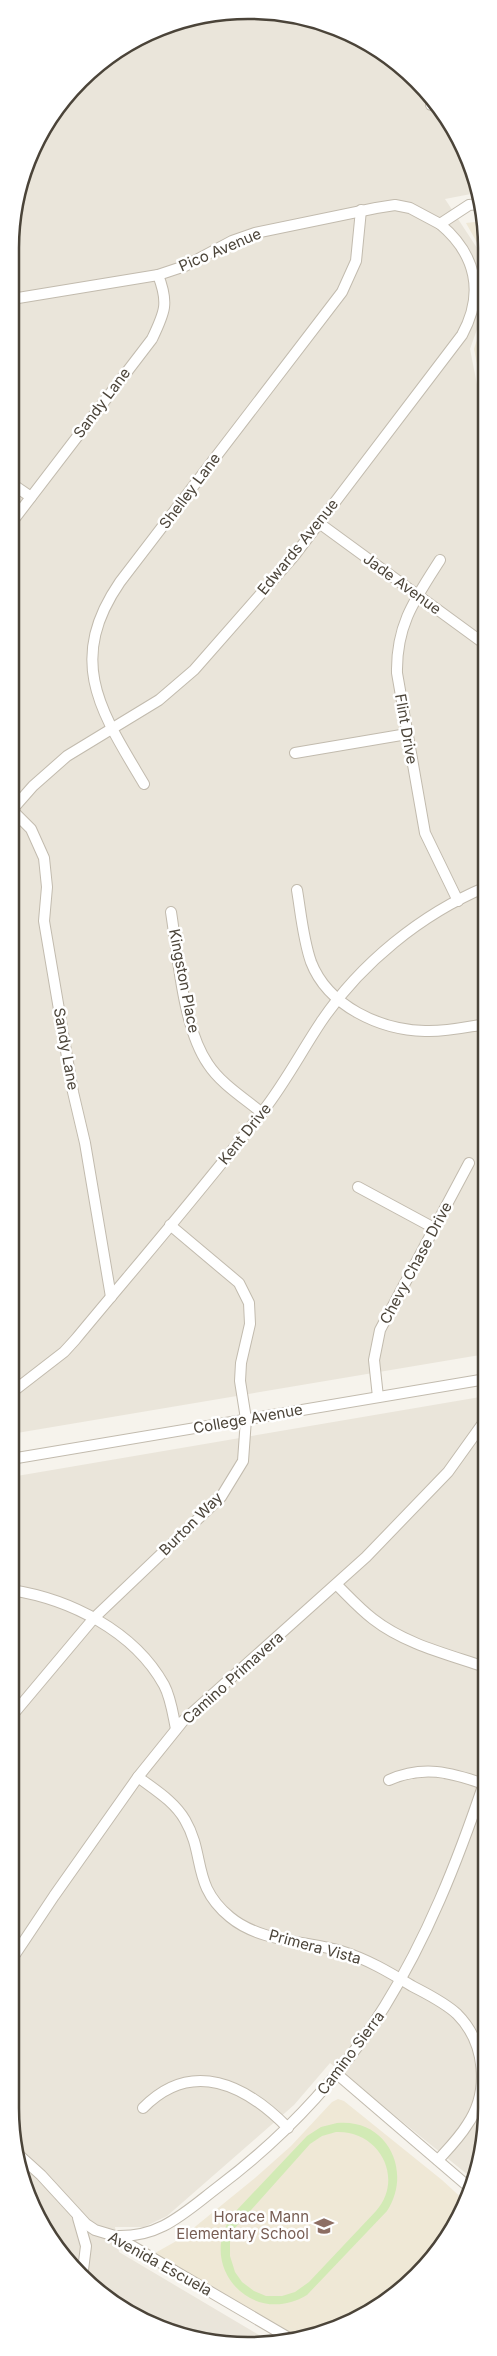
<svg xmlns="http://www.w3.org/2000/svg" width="497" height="2356" font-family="Inter,sans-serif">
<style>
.residential{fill:#eae5da}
.education{fill:#efe8d6}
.green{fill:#d2eab5;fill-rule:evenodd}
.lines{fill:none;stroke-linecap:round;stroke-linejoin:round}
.minor-casing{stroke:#c2bbae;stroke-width:12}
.minor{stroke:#fff;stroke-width:10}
.labels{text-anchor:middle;stroke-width:5;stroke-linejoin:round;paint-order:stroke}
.street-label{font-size:15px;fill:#4b4439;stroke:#fff}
.education-label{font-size:15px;fill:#785e54;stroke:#fff;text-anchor:end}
.rim{fill:none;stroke:#4b4439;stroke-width:2.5}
</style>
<rect width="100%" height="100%" fill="#f6f3ec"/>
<g class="residential">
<path d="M279,12l75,23 63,45 46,63 13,50 -31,6 32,49 9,25v31l-16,45 16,81v924l-475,80 1,-1216 30,-88 61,-71 83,-41z"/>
<path d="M486,1396l-1,742 -12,41 -143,-116 -36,42 -127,111 -23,11h-29l4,25 150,89 -36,5 -90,-24 -63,-46 -52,-77 -18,-92 1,-630z"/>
</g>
<g class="education">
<path d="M483,221l3,12v32l-6,-17 -14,-25z"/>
<path d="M486,312v97l-12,-60z"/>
<path d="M338,2099l6,2 98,79 24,22 -4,11 -56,74 -81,46 -31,5 -5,-6 -134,-79 25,-14 75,-61 36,-32 41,-44z"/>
</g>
<path class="green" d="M337,2123c50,-5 76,48 50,88l-80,84c-56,34 -114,-32 -72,-83l72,-76 14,-9zM336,2132c43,-2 69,46 40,79l-67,71 -14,10 -13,4h-16l-12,-5 -12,-9 -7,-10 -5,-16v-14l5,-14 75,-84 12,-8z"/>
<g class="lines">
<defs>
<g id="minor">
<path d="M431,105h4"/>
<path d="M12,299l146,-24 27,-9 47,-25 23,-8 121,-25 19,-3 15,3 30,16 29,-19 10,-1"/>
<path d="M12,484l19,13"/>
<path d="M12,522l140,-183c13,-27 17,-36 6,-64"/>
<path d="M319,523l167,122"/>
<path d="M440,560c-25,39 -44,65 -43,113l28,160 33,68"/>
<path d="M295,753l112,-19"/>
<path d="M144,784c-42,-71 -79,-122 -24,-202l222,-290 14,-31 5,-51"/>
<path d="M11,809l20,20 13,29 3,29 -3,34 29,171 12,51 26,154"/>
<path d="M11,811l22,-25 34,-30 92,-56 35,-30 100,-114 168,-221c23,-42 14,-81 -22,-111"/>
<path d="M297,890c4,24 6,49 14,72 17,44 69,68 114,69 21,1 41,-4 61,-7"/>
<path d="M171,912c7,44 12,116 37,152 13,20 36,34 54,49"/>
<path d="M358,1187l76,41"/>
<path d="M11,1393l53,-41 11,-12c63,-76 128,-151 188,-229 22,-28 38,-59 58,-89 39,-58 100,-108 165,-135"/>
<path d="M378,1397l-4,-37 6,-30 89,-167"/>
<path d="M11,1459l475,-80"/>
<path d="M337,1585c12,12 23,24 36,34 32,25 74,35 112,48"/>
<path d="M11,1590c59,9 123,41 153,95 7,13 9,30 12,44"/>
<path d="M10,1718l84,-100 127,-121 22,-36 3,-42 -6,-38 1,-18 9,-39 -1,-21 -10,-20 -69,-58"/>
<path d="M138,1777c17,13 36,24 47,43 21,36 6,65 45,97 30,25 76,24 111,34 26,8 48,21 71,35 15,8 32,16 45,28 29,29 33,78 10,111 -8,13 -19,24 -29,35"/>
<path d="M389,1780c34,-15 61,-8 95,4"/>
<path d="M10,1962l44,-66 84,-119 45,-56 183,-164 82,-85 38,-53"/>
<path d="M337,2074l133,114"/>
<path d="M143,2108c49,-50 103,-23 145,20"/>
<path d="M20,2156l21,19 45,49 9,6 20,6 174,102"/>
<path d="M78,2218l8,28 -4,32"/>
<path d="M115,2236c45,2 69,-23 103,-49 146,-110 210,-237 267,-407"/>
</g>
</defs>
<use href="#minor" class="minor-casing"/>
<use href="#minor" class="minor"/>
</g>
<defs>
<symbol id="school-bare" viewBox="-9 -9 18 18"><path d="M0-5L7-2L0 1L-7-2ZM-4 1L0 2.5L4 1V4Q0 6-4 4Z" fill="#8d6e63" stroke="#fff" stroke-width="2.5" paint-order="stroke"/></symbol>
</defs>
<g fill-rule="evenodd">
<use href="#school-bare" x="310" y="2212" width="28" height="28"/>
</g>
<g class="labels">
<g class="street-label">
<text transform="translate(220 250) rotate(-23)" y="5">Pico Avenue</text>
<text transform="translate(102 403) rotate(-53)" y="5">Sandy Lane</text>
<text transform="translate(190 491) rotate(-53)" y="5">Shelley Lane</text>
<text transform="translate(298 547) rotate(-51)" y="5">Edwards Avenue</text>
<text transform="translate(402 584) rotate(36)" y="5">Jade Avenue</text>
<text transform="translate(406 729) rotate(80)" y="5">Flint Drive</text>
<text transform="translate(184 981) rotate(79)" y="5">Kingston Place</text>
<text transform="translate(66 1049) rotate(80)" y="5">Sandy Lane</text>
<text transform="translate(245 1134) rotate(-51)" y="5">Kent Drive</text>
<text transform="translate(416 1263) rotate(-62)" y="5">Chevy Chase Drive</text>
<text transform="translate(248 1419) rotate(-10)" y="5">College Avenue</text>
<text transform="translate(191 1524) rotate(-45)" y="5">Burton Way</text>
<text transform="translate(233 1678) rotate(-42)" y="5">Camino Primavera</text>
<text transform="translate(315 1947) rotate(15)" y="5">Primera Vista</text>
<text transform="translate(351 2053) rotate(-53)" y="5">Camino Sierra</text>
<text transform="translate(160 2264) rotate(29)" y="5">Avenida Escuela</text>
</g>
<g class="education-label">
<text x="309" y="2222">Horace Mann<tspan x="309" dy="17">Elementary School</tspan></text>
</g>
</g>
<path d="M0 0H497V2356H0ZM248 19H249A229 229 0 0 1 478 248V2108A229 229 0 0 1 249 2337H248A229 229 0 0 1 19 2108V248A229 229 0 0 1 248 19Z" fill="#fff" fill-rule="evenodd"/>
<path class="rim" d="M248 19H249A229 229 0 0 1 478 248V2108A229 229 0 0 1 249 2337H248A229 229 0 0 1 19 2108V248A229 229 0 0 1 248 19Z"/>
</svg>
